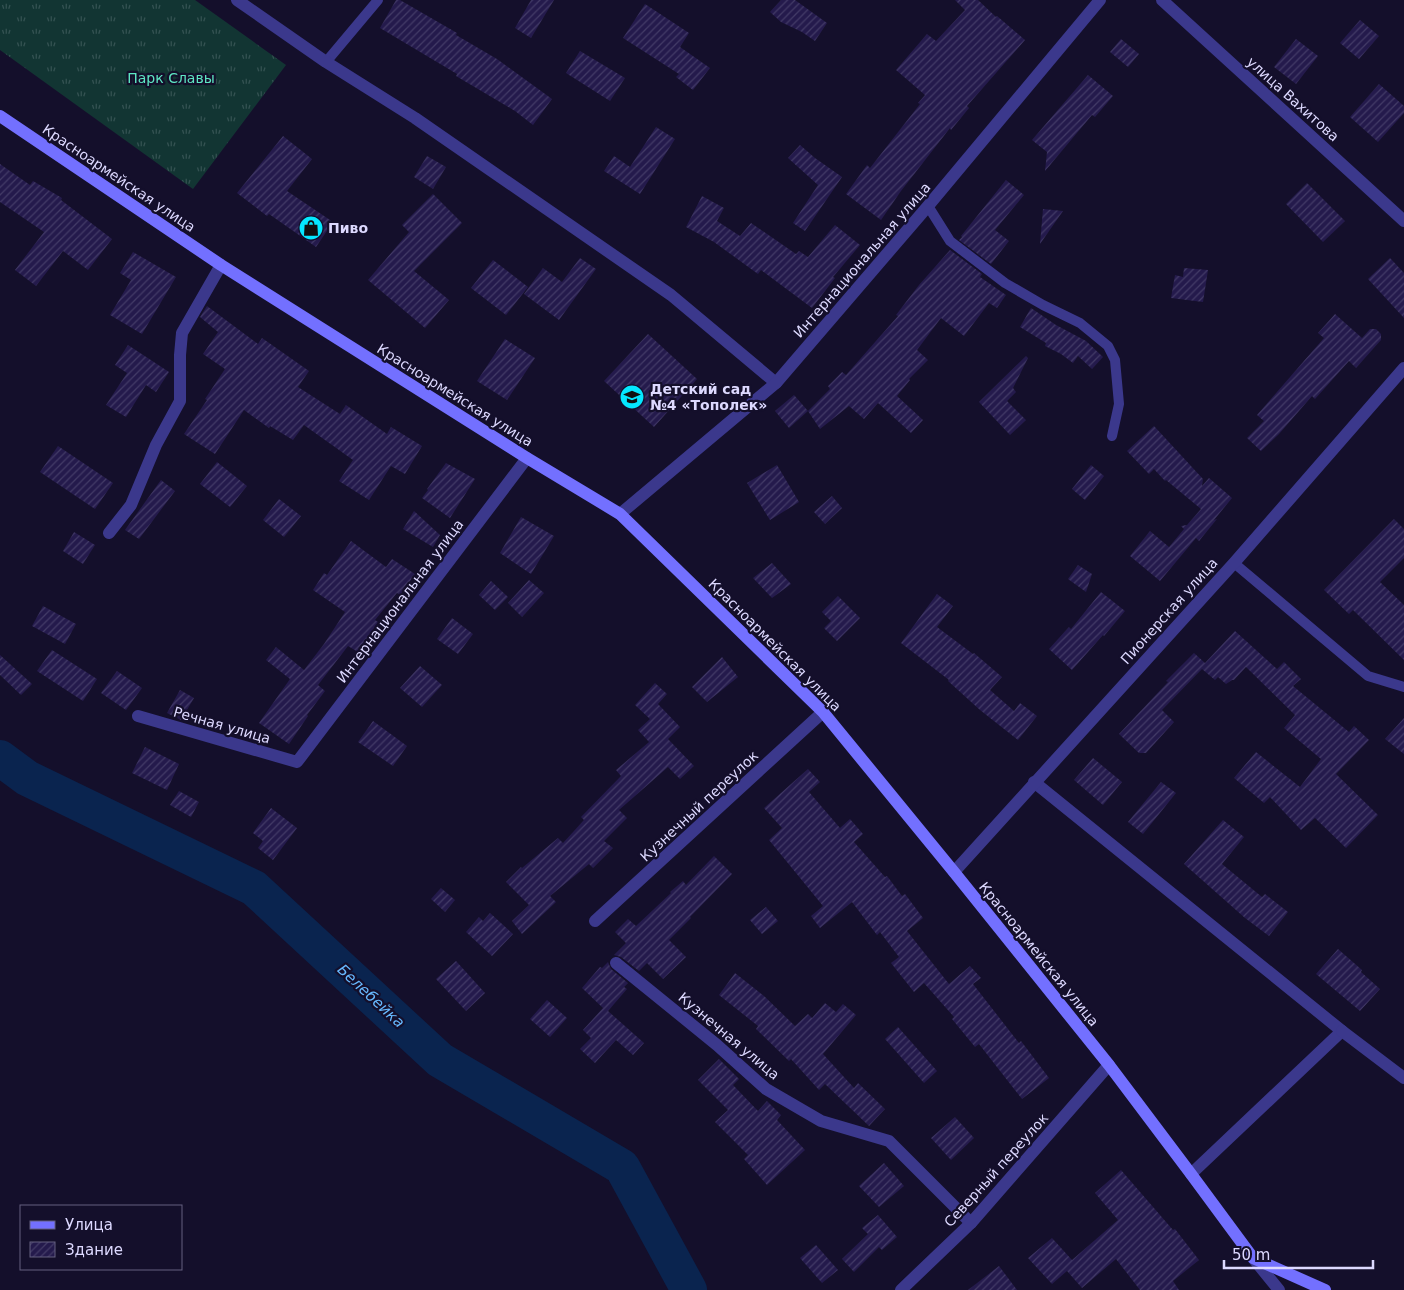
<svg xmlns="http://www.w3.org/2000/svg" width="1404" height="1290" font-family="'DejaVu Sans',sans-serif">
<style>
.grass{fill:url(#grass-tufts)}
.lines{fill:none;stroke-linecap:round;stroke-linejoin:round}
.river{stroke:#0a244f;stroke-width:36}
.building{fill:url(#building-hatch)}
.service{stroke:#3b388c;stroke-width:10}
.minor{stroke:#3b388c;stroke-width:12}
.tertiary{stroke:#3b388c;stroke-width:12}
.secondary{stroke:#7370ff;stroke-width:12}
.labels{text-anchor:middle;stroke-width:4.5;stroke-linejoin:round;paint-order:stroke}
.park-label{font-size:14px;fill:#5ee6c3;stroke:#140f2b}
.street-label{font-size:14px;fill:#ddd9ff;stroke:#140f2b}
.poi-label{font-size:14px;font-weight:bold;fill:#ddd9ff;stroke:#140f2b;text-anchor:start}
.water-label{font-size:15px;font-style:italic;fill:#67b9ff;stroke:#140f2b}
</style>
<defs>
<pattern id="grass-tufts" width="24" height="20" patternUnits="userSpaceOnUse" patternTransform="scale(1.25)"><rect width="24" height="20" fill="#123533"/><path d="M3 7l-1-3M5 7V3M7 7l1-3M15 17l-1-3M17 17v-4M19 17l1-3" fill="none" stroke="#345252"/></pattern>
<pattern id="building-hatch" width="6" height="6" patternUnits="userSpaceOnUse" patternTransform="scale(1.25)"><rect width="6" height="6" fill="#241a4c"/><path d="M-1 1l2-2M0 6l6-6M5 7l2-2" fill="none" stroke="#433b67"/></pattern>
</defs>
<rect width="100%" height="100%" fill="#140f2b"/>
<path class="grass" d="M0,0h195l91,65 -93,124 -193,-139z"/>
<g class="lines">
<path class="river" d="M0,758l27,20 227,110 186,172 182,107 67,123"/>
</g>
<g class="building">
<path d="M396,0h4l57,33 -1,2 41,24 55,40 -19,26 -18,-14 -59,-35 1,-2 -77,-46z"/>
<path d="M531,0h23l-23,38 -16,-10z"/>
<path d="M781,0h14l32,23 -12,18 -13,-9 -21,-10 -11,-10z"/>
<path d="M955,0h23l18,17 1,-1 28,24 -58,66 2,2 -18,22 -1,-2 -49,63 -20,29 -35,-26 21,-29 3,3 50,-64 -2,-1 7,-8 -29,-25 31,-36 9,7 29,-31z"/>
<path d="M645,4l44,29 -9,14 30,21 -17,22 -17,-13 3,-3 -56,-36z"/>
<path d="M1360,20l19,16 -20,23 -19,-16z"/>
<path d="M1121,39l18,15 -11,13 -18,-15z"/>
<path d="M1296,39l22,17 -22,28 -22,-17z"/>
<path d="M580,51l45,27 -15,23 -44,-28z"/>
<path d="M1088,75l25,21 -18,21 -3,-2 -47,56 2,-19 -15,-12z"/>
<path d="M1379,84l25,22v7l-26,29 -28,-25z"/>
<path d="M656,127l19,12 -35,55 -36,-23 10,-15 16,11z"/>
<path d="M283,136l29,23 -25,32 46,31 -17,25 -47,-33 -2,2 -30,-23z"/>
<path d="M800,145l15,13 27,19 -37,54 -12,-8 25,-38 -30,-27z"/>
<path d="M427,156l19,11 -13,22 -19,-12z"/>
<path d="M0,164l30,21 3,-4 29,17 -1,2 51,39 -24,31 -25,-19 -27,35 -21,-16 29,-38 -44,-30z"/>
<path d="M1006,180l18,15 -29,35 14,11 -18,23 -32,-24 3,-3 -1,-1z"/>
<path d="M1307,183l38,38 -22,21 -37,-38z"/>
<path d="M433,194l29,29 -48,48 35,29 -24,28 -57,-48 41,-48 -7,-7z"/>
<path d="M702,196l22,12 -7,13 23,15 11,-13 45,31 3,-3 9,6 27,-32 25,20 -27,32 2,1 -23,30 -51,-38 -3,4 -44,-32 -28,-15z"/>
<path d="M1043,209l20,2 -23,33z"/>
<path d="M950,250l32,24 -2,3 26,18 -9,13 -8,-5 -25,33 -23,-18 -24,32 11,10 -19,19 1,1 -13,16 26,24 -12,13 -33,-30 -14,16 -15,-13 -29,23 -12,-18 22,-22 -2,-3 14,-14 4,3 52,-59 -2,-1 23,-30z"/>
<path d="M133,252l43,25 -34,57 -32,-19 21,-35 -11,-7z"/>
<path d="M580,258l16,11 -37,51 -35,-26 19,-26 19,14z"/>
<path d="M1390,258l14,15v45l-36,-39z"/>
<path d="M493,260l35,27 -22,28 -35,-27z"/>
<path d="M1184,268l24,2 -5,32 -32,-4 4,-23 8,2z"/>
<path d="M207,306l51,38 4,-6 47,33 -11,16 42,27 6,-9 41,29 4,-7 31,19 -17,28 -14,-8 -22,34 -30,-19 14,-21 -49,-35 -11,15 -23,-14 -1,2 -25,-18 -29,44 -31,-20 23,-34 -2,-1 20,-30 -22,-15 15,-22 -18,-15z"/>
<path d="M1031,308l25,17 30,16 17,16 -11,12 -14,-13 -5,7 -12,-9 -16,-8 1,-3 -26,-16z"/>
<path d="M1335,314l27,24 8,-9h6l5,5v6l-25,28 -7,-7 -34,38 -3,-3 -33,38 -18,17 -14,-13 17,-17 -7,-6 67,-77 -6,-5z"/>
<path d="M648,334l49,45 -43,48 -50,-46z"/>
<path d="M505,339l30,19 -28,42 -30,-19z"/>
<path d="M128,345l41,27 -13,20 -10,-7 -20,32 -20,-12 21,-32 -12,-8z"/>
<path d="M1026,356l2,2 -15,30 3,4 -9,9 19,19 -16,15 -31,-33z"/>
<path d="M794,395l14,16 -19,17 -14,-17z"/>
<path d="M1154,426l49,53 -1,7 7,-8 23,20 -18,22 3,-1 -18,22 -3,-3 -36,43 -30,-25 20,-25 19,16 15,-18 -3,-3 6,-1 14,-16 -35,-29 -1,1 -11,-12 -5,5 -22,-23z"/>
<path d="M58,446l55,37 -18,26 -55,-37z"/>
<path d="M217,462l30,24 -17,21 -30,-23z"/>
<path d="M446,463l29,16 -25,39 -28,-20 6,-8 -1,-1z"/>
<path d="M777,465l22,37 -29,18 -23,-37z"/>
<path d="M1091,465l13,11 -19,24 -13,-11z"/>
<path d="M161,480l14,11 -36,48 -14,-9z"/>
<path d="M832,496l10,12 -17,16 -11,-12z"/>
<path d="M279,499l22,17 -17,21 -21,-17z"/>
<path d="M414,511l26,24 -7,12 -30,-18z"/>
<path d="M521,517l33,19 -23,38 -31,-21z"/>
<path d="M1394,519l10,10v29l-24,24 24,23v55l-51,-50 -4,4 -25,-24z"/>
<path d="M74,532l21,13 -12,19 -20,-13z"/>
<path d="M351,541l35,26 6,-8 23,15 -15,21 -3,-2 -22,27 3,2 -20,30 -10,-6 -30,39 7,6 -18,24 1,1 -19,28 -30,-21 31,-44 -24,-19 10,-13 28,23 20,-26 21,-32 -32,-22 11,-17 3,2z"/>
<path d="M772,563l19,21 -19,14 -19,-20z"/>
<path d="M1078,565l14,9 -6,18 -18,-13z"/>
<path d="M529,580l15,13 -22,24 -14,-14z"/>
<path d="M491,581l17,16 -13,13 -16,-15z"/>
<path d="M1101,592l24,19 -21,25 -1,-1 -31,35 -23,-21 20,-22 2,2z"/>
<path d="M937,594l16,12 -16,21 36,27 1,-1 28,24 -12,13 24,21 6,-8 17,13 -19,24 -38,-30 -32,-29 1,-1 -48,-37z"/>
<path d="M838,596l22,22 -23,23 -13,-13 7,-7 -9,-9z"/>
<path d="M43,606l33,18 -11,20 -33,-18z"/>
<path d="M452,618l21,16 -15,20 -21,-15z"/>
<path d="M1235,631l42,38 7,-7 17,17 -8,7 56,46 5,-6 15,14 -33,34 42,41 -32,33 -31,-30 -14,12 -31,-33 -6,6 -30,-25 22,-26 44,35 21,-28 -37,-31 11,-13 -49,-48 -12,13h-2l-6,4 -8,-7 -3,3 -13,-11 -40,41 12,12 -28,31h-7l-20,-19 49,-52 -2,-1 28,-28 11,10z"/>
<path d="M52,650l45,29 -14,22 -46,-30z"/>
<path d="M0,655l32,29 -11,11 -21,-20z"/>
<path d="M722,657l16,20 -31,25 -15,-15z"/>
<path d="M420,666l22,19 -20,22 -22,-19z"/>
<path d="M117,671l25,17 -16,22 -25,-17z"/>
<path d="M655,683l12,11 -9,10 22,23 -12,12 26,27 -14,13 -12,-12 -49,43 8,8 -23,23 9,7 -20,20 -4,-4 -39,32 6,6 -34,32 -10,-13 17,-16 -23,-23 15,-15 1,1 36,-30 5,5 21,-23 -3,-3 40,-41 -5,-6 33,-28 -11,-12 12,-11 -15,-14z"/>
<path d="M180,690l14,8 -13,22 -14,-7z"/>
<path d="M1404,718v36l-19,-15z"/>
<path d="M373,721l34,25 -14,20 -35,-24z"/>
<path d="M145,747l34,17 -12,26 -35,-17z"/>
<path d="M1093,758l29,24 -19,23 -29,-25z"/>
<path d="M808,769l12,13 -11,10 31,36 10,-9 13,15 -9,8 31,35 2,-1 15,20 3,-2 18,24 -16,13 42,53 21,-18 11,12 -8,6 46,59 2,-2 28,37 -27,21 -43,-55 -4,3 -23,-28 2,-2 -30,-34 -10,9 -23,-29 8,-6 -19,-25 -3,3 -25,-33 -32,26 -9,-12 12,-10 -54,-66 13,-12 -18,-20z"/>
<path d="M1161,782l15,11 -33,41 -15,-12z"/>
<path d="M179,791l20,11 -8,15 -21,-12z"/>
<path d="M271,808l26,20 -24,32 -15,-12 5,-7 -10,-8z"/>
<path d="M1223,820l21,17 -22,27 40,33 3,-3 23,18 -19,24 -24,-18 -61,-54z"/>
<path d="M714,856l18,18 -42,43 1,1 -22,22 17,17 -23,22 -16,-16 -8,8 -18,-14 -7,-2 12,-12 -11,-11 13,-13 8,7 35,-33 -1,-1 13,-11 3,4z"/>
<path d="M441,888l14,12 -10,12 -14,-13z"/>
<path d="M766,907l12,14 -16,13 -12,-14z"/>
<path d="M490,913l23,21 -21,22 -26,-24 13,-15 4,4z"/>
<path d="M1338,949l24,21 -1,2 19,17 -20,22 -44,-37z"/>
<path d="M456,961l29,32 -19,18 -30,-32z"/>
<path d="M608,962l3,7 17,14 -4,4 3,2 -19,22 36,32 -11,12 -17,-15 -21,23 -15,-14 11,-11 -8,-8 20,-22 -21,-20 18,-21 2,1z"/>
<path d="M735,973l29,23 31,30 13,-12 4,4 13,-15 11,9 7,-8 13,11 -33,39 31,34 4,-5 27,26 -16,17 -44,-42 -6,6 -28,-31 -2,2 -33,-32 2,-3 -39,-31z"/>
<path d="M547,1000l20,18 -17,19 -20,-18z"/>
<path d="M898,1027l39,44 -13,12 -39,-44z"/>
<path d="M719,1059l20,20 -6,6 25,26 9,-10 14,14 -4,5 28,30 -38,35 -23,-26 4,-4 -33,-33 13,-12 -30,-30z"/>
<path d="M955,1117l19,21 -23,22 -20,-22z"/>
<path d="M884,1163l20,23 -25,21 -20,-21z"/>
<path d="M1121,1170l52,60 2,-1 24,31 -26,21 6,9h-39l-24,-31 -34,29 -15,-17 -15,13 -24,-26 24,-20 20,22 46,-40 -23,-27z"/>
<path d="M878,1215l19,22 -15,13 -3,-3 -25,25 -12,-13 26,-25 -6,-6z"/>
<path d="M816,1245l22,25 -16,13 -22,-25z"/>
<path d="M999,1266l18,24h-49z"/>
</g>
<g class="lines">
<g class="service">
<path d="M326,62l52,-62"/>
<path d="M928,206l22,35 55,42 38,22 37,18 28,23 7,14 4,44 -7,32"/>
<path d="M1234,563l134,113 36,11"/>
</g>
<g class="minor">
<path d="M237,0l89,62 89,56 256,177 105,88"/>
<path d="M1162,0l242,221"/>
<path d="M620,514l156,-131 152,-177 172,-206"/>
<path d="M109,533l22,-28 25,-60 24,-44v-46l2,-22 39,-68"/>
<path d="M138,716l159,46 230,-304"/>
<path d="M1034,782l308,249 -151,143"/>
<path d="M954,872l280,-309 170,-195"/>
<path d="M595,921l228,-209"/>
<path d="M616,963l101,82 49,44 55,32 68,20 82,82"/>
<path d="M1342,1031l62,47"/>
<path d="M901,1290l70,-67 138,-158"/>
</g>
<path class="tertiary" d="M1253,1258l26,32"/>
<path class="secondary" d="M0,116l221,149 306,193 93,56 203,198 131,160 155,193 82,109 62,84 72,32"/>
</g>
<defs>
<symbol id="shop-disc" viewBox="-11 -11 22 22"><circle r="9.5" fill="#05e7ff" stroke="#140f2b"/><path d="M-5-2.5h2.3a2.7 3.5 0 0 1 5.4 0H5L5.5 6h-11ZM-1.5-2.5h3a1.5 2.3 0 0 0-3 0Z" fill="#111"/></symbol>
<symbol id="school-disc" viewBox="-11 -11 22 22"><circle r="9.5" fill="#05e7ff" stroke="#140f2b"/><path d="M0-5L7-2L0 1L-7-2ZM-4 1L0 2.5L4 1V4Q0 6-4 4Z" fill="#111"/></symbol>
</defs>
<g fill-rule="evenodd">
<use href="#shop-disc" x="297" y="214" width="28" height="28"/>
<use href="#school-disc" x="618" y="383" width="28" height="28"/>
</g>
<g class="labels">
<g class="park-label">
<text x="171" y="83">Парк Славы</text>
</g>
<g class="street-label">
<text transform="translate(1293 99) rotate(42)" y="5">улица Вахитова</text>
<text transform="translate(119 178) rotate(34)" y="5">Красноармейская улица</text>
<text transform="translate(862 260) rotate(-49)" y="5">Интернациональная улица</text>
<text transform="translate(455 395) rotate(32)" y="5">Красноармейская улица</text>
<text transform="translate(400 601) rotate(-53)" y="5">Интернациональная улица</text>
<text transform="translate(1169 611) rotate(-48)" y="5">Пионерская улица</text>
<text transform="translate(775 645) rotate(45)" y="5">Красноармейская улица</text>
<text transform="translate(222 725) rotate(16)" y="5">Речная улица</text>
<text transform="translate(699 806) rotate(-43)" y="5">Кузнечный переулок</text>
<text transform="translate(1039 954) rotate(51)" y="5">Красноармейская улица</text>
<text transform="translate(729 1036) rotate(40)" y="5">Кузнечная улица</text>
<text transform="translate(996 1170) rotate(-48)" y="5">Северный переулок</text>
</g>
<g class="poi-label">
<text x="328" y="233">Пиво</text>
<text x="650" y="394">Детский сад<tspan x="650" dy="16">№4 «Тополек»</tspan></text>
</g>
<g class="water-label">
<text transform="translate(371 996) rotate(43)" y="5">Белебейка</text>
</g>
</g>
<rect x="20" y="1205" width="162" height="65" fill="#140f2b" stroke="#646080"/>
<rect x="30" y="1221" width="25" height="8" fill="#7370ff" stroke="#646080"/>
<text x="65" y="1230" font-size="15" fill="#ddd9ff">Улица</text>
<rect x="30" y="1242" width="25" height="15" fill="url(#building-hatch)" stroke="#646080"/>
<text x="65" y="1255" font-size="15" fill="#ddd9ff">Здание</text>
<path d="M1224 1260v8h149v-8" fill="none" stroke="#ddd9ff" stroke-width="2.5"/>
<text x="1232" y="1260" font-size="15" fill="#ddd9ff" stroke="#140f2b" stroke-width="4" paint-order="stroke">50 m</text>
</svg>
